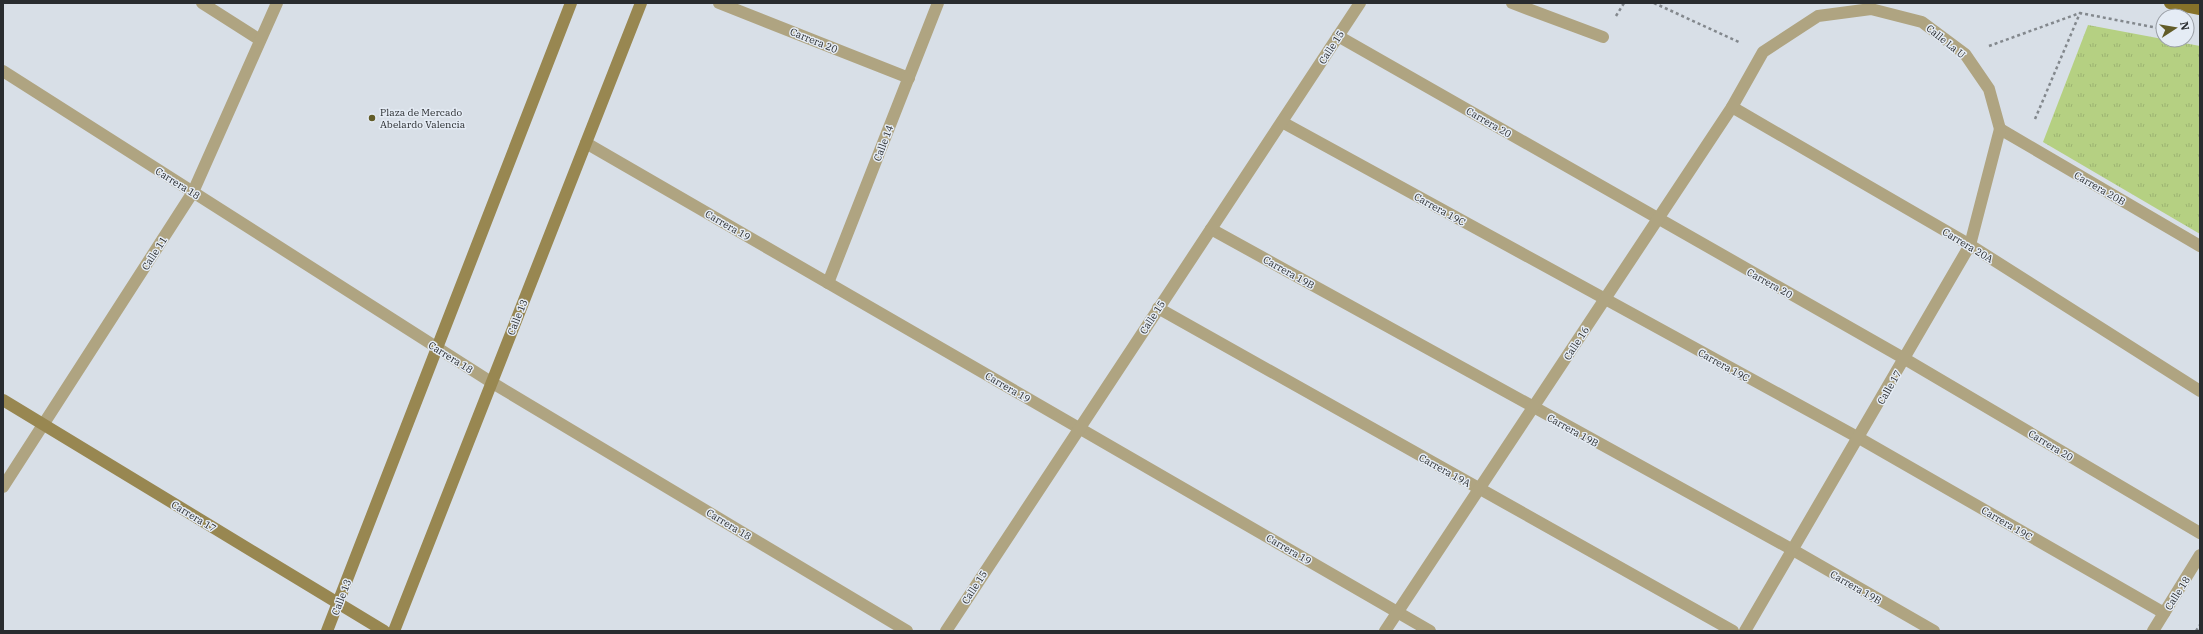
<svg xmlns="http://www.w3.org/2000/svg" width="2203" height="634" font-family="'IBM Plex Serif',serif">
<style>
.park{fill:url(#park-tufts)}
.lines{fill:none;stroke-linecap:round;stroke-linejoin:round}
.path{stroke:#83888d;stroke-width:2.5;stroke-dasharray:3 3;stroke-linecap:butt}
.street{stroke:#afa481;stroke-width:12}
.secondary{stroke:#988751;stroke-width:12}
.primary{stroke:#877229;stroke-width:12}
.poi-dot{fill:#625c28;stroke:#e5ecf5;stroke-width:1.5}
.labels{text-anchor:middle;stroke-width:3;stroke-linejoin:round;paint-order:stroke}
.street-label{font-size:10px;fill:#292c2f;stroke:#e5ecf5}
.poi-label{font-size:10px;fill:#292c2f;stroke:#e5ecf5;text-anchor:start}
</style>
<defs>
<pattern id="park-tufts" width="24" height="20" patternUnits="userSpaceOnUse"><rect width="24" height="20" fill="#b5d082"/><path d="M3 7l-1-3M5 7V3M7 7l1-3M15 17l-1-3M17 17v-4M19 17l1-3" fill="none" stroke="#9cb371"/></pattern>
</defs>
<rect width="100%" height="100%" fill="#d8dfe7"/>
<path class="park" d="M2088,25l112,21v188l-157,-92z"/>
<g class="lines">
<g class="path">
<path d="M1654,3l85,39"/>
<path d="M1616,16l8,-13"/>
<path d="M1989,46l91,-33 83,16"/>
<path d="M2035,119l45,-106"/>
<path d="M2196,631l4,-6"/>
</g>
<g class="street">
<path d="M202,3l58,37"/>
<path d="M719,3l190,75"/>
<path d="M1512,3l91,34"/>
<path d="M1338,36l567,323 295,174"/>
<path d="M3,71l488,311 416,249"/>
<path d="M1732,107l238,138 230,146"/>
<path d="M1282,122l577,316 305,175"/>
<path d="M2000,129l200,117"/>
<path d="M586,143l844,488"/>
<path d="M1211,229l582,321 141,81"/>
<path d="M828,283l110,-280"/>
<path d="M1158,308l575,323"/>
<path d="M3,487l190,-295 84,-189"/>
<path d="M946,631l414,-628"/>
<path d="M1385,631l347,-524 31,-55 55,-36 53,-7 51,13 43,32 24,35 11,40"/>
<path d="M1745,631l225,-386 30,-116"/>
<path d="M2153,631l47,-76"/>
</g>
<g class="secondary">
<path d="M3,400l381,231"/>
<path d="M327,631l244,-628"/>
<path d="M394,631l247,-628"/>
</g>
<path class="primary" d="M2170,3l30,6"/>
</g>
<circle class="poi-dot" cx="372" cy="118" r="4"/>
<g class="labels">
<g class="street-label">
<text transform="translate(814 40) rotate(22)" y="4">Carrera 20</text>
<text transform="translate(1946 41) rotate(39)" y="4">Calle La U</text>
<text transform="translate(1331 47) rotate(-57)" y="4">Calle 15</text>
<text transform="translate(1489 122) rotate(30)" y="4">Carrera 20</text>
<text transform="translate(883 143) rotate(-69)" y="4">Calle 14</text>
<text transform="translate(178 183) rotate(32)" y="4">Carrera 18</text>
<text transform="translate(2100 188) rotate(30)" y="4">Carrera 20B</text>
<text transform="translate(1440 209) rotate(29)" y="4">Carrera 19C</text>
<text transform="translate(728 225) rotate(30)" y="4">Carrera 19</text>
<text transform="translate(1968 245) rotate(31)" y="4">Carrera 20A</text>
<text transform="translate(154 253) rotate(-57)" y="4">Calle 11</text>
<text transform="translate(1289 272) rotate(29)" y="4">Carrera 19B</text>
<text transform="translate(1770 283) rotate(29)" y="4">Carrera 20</text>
<text transform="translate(517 317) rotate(-68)" y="4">Calle 13</text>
<text transform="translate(1152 317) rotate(-57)" y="4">Calle 15</text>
<text transform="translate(1576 343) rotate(-57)" y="4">Calle 16</text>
<text transform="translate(451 357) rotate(32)" y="4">Carrera 18</text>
<text transform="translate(1724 365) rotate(29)" y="4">Carrera 19C</text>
<text transform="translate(1008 387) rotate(30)" y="4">Carrera 19</text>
<text transform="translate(1889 387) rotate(-60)" y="4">Calle 17</text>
<text transform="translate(1573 430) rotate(29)" y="4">Carrera 19B</text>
<text transform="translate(2051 445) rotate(31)" y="4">Carrera 20</text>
<text transform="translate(1445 470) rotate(29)" y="4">Carrera 19A</text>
<text transform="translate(194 516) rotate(31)" y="4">Carrera 17</text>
<text transform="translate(2007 523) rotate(30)" y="4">Carrera 19C</text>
<text transform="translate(729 524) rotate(31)" y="4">Carrera 18</text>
<text transform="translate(1289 549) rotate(30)" y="4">Carrera 19</text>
<text transform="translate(974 587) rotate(-57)" y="4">Calle 15</text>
<text transform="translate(1856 587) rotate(30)" y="4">Carrera 19B</text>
<text transform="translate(2177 593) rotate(-58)" y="4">Calle 18</text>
<text transform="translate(341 597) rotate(-69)" y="4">Calle 13</text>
</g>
<g class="poi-label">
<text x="380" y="116">Plaza de Mercado<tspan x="380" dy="12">Abelardo Valencia</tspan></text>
</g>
</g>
<rect width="2203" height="634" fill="none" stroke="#292c2f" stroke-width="8"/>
<g transform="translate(2175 28) rotate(78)"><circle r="19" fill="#e5ecf5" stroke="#9a9fa6"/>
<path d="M0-3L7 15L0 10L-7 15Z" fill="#625c28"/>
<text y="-6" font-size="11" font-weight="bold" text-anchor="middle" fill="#292c2f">N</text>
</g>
</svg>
